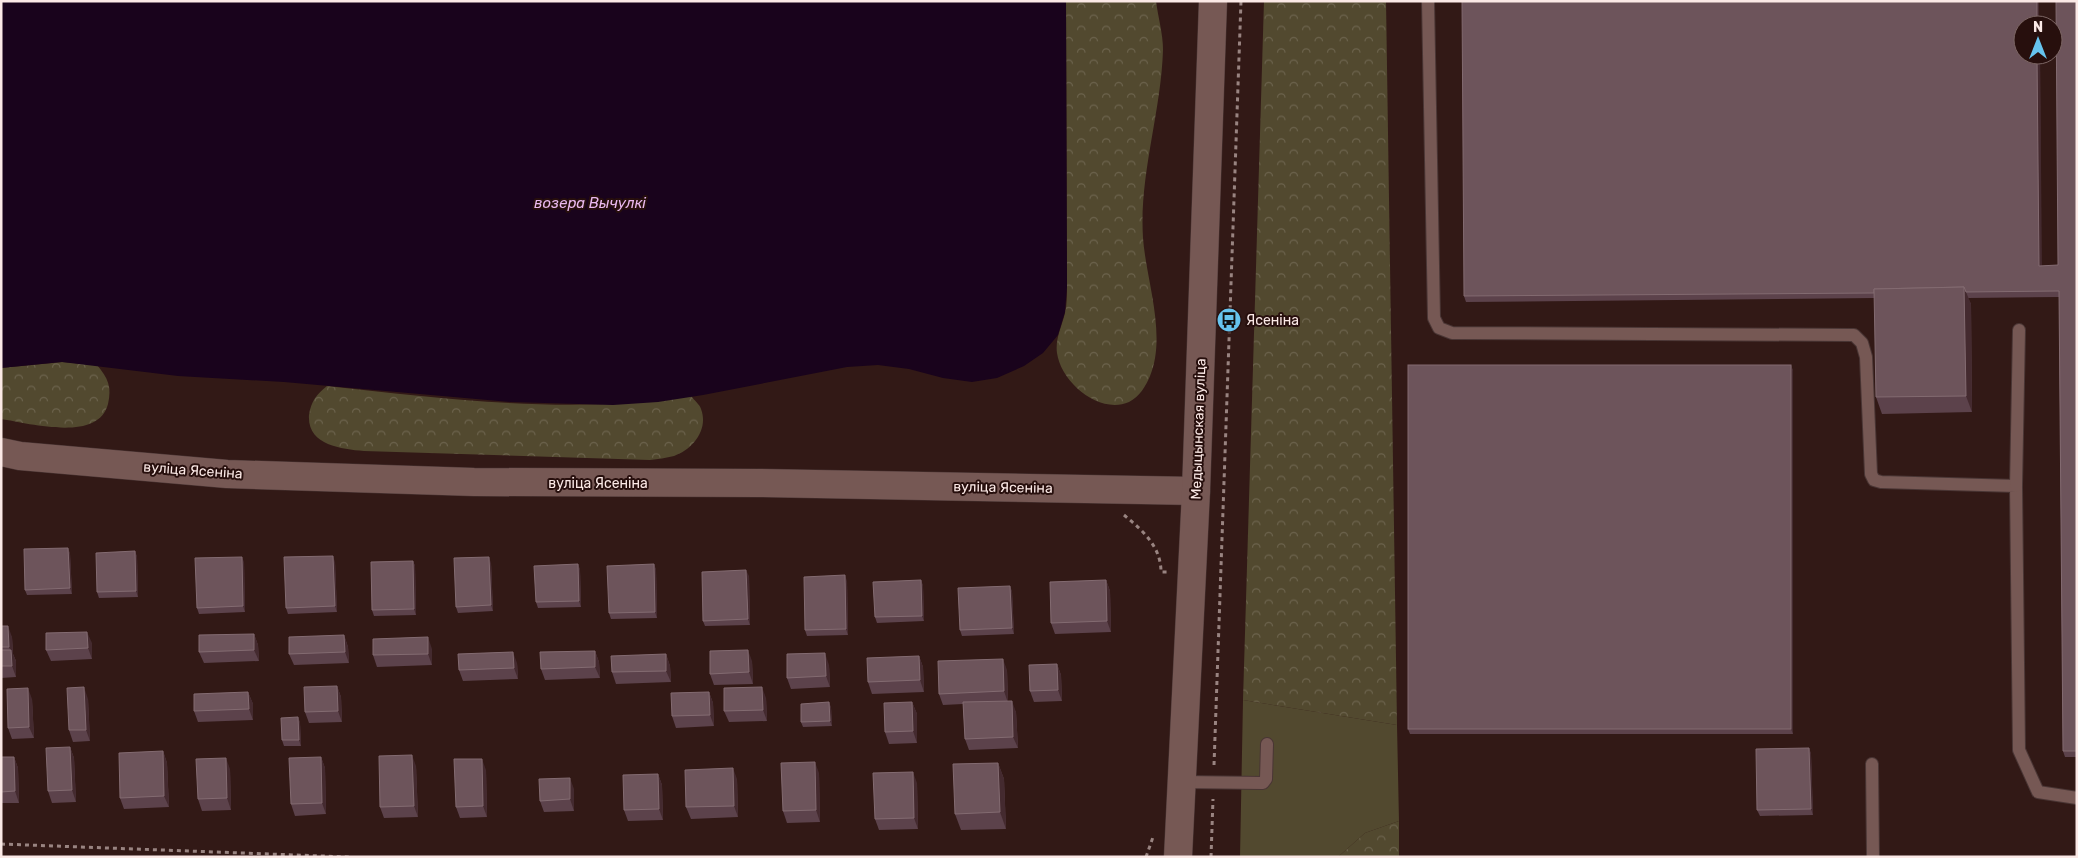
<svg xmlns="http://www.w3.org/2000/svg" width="2078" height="858" font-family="Rubik,sans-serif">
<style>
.green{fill:#52492f}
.forest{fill:url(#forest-crowns)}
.water{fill:#19031c}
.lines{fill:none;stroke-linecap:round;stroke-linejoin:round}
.service-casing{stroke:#4a3635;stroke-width:14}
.tertiary-casing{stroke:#4a3635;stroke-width:29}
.path{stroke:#998481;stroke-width:3;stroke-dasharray:4 4;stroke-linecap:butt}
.service{stroke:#765854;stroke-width:12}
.tertiary{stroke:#765854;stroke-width:28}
.wall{fill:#5c424b}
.shaded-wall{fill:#442a2f}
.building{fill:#6d545b;stroke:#836b71}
.labels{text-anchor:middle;stroke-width:4;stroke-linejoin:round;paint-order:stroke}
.poi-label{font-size:14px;fill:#fbe9e6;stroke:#270f0d;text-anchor:start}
.street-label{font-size:14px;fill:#fbe9e6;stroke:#270f0d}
.water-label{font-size:15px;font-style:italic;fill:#e9b8ed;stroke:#270f0d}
</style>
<defs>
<pattern id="forest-crowns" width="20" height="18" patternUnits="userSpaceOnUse" patternTransform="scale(1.25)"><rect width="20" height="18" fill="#52492f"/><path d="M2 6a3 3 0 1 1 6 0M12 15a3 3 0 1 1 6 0" fill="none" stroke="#6c634d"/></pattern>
</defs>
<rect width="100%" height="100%" fill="#321916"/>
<path class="green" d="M1243,700l154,25 2,96 -34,12 -27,24h-98z"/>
<g class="forest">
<path d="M1066,1h90c2,16 7,33 7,49 -2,63 -24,125 -20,188 3,42 24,97 7,138 -4,10 -11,21 -21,26 -30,13 -68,-20 -72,-49 -2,-14 5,-27 8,-40 2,-8 2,-18 2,-26z"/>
<path d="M1264,1h122l11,724 -154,-25z"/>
<path d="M62,362l35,3c11,13 15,22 11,39 -10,39 -79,19 -107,15v-51z"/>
<path d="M327,386c120,13 244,29 364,10 3,4 9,9 10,13 8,21 -9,41 -27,47 -8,2 -16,3 -24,4l-286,-9c-23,-2 -57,-6 -55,-36 2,-14 8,-21 18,-29z"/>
<path d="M1399,821v36h-61l27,-24z"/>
</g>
<path class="water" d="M1,1h1065l1,286 -2,25 -7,23 -15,18 -19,13 -27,12 -25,4 -29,-4 -34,-9 -31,-4 -31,2 -144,28 -45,7 -45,3 -102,-3 -227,-20 -106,-6 -116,-14 -61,6z"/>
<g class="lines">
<defs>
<g id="service">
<path d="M1428,1l6,317 5,10 13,5 402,2 8,8 4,14 5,117 3,6 7,2 135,4 3,264 19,42 39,6"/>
<path d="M2016,486l3,-156"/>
<path d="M1872,764l1,93"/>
<path d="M1183,782l80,1 3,-4 1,-35"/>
</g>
<g id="tertiary">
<path d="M1,452l19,4 207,18 247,8 284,1 438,8"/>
<path d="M1178,857l18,-366 17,-490"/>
</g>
</defs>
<use href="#service" class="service-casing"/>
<use href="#tertiary" class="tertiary-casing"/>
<g class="path">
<path d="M1124,515c18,15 37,31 37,57h8"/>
<path d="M1214,765l27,-764"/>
<path d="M1,844l348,13"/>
<path d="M1146,857l7,-20"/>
<path d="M1211,857l2,-58"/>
</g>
<use href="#service" class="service"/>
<use href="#tertiary" class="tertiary"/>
</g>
<g class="wall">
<path d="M2039,1v24h-16v30h17l1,211 17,-1 19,-264v756h-12l-2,-6 -4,-454 -91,1 3,6 1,108 -90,2 -6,-17 -1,-99 -409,4 -2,-6z"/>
<path d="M1791,365l2,6v363h-383l-2,-5z"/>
<path d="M68,548l2,6 2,40 -45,1 -2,-5z"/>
<path d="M135,551l2,6 1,40 -39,1 -2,-6z"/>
<path d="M413,561l2,5 1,49 -42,1 -2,-6z"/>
<path d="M244,562l1,50 -46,2 -2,-6z"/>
<path d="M335,562l2,50 -49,2 -2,-6z"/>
<path d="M491,563l2,48 -35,2 -2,-6z"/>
<path d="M578,564l2,6 1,37 -43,1 -2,-6z"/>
<path d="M654,564l2,6 1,48 -46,1 -2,-6z"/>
<path d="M749,576l1,49 -45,1 -2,-5z"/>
<path d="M921,580l2,6 1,35 -47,2 -2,-6z"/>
<path d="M1106,580l4,11 1,41 -56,2 -4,-11z"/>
<path d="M847,581l1,54 -41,1 -2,-6z"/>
<path d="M1010,586l2,6 2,42 -52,2 -2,-6z"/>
<path d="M1,626l11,11 1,17 3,7v16l-15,1z"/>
<path d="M254,634l4,11 1,16 -55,2 -5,-11z"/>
<path d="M344,635l4,12 1,16 -55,2 -5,-11z"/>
<path d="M92,643v16l-41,2 -5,-11z"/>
<path d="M432,649v16l-55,2 -4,-12z"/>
<path d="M595,651l4,11 1,16 -55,2 -4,-11z"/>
<path d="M666,654l4,12 1,16 -55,2 -4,-12z"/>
<path d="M919,656l4,11 1,25 -52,2 -4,-12z"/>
<path d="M752,661l1,23 -39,1 -4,-11z"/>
<path d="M517,663l1,16 -55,2 -4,-11z"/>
<path d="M1057,664l4,11 1,26 -28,1 -4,-11z"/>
<path d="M829,665l1,22 -39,2 -4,-11z"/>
<path d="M1007,670l1,31 8,11 2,36 -49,2 -4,-11 -2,-35 -20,1 -4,-11z"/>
<path d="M337,686l4,11 1,25 -33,1 -4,-11z"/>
<path d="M248,692l5,12v16l-55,2 -4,-11z"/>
<path d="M709,692l4,11 1,23 -38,2 -4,-12z"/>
<path d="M766,698l1,23 -38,1 -5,-11z"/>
<path d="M32,699l2,39 -22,1 -4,-11z"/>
<path d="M88,699l2,42 -17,1 -4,-12z"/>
<path d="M829,702l2,6 1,18 -29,1 -2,-5z"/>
<path d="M912,702l5,12v29l-28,1 -4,-12z"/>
<path d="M298,717l2,6 1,23h-17l-2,-6z"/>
<path d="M70,747l4,11 2,44 -24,1 -4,-12z"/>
<path d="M1809,748l2,6 2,61 -53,1 -3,-6z"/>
<path d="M163,751l4,12 2,44 -45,2 -4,-11z"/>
<path d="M1,757h13l4,11 1,35h-18z"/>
<path d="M321,757l4,11 1,46 -31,2 -4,-12z"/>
<path d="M998,763l6,16 2,50 -45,1 -6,-16z"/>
<path d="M416,766l2,51 -34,1 -4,-11z"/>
<path d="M230,769l1,41 -29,1 -4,-12z"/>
<path d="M486,770l1,47 -27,1 -4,-11z"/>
<path d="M819,773l1,49 -33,1 -4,-12z"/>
<path d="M658,774l4,11 1,35 -35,1 -4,-11z"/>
<path d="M737,779l1,38 -47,2 -5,-12z"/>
<path d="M917,783l1,46 -39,1 -4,-11z"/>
<path d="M574,789v22l-30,1 -4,-11z"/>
</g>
<g class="shaded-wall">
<rect x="2037" y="1" width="2" height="24"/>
<path d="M2037,55h3l2,216 -3,-5z"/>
<path d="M1964,287l7,17 1,108 -6,-16z"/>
<path d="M1791,365l2,6v363l-2,-5z"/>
<path d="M68,548l2,6 2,40 -2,-6z"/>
<path d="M135,551l2,6 1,40 -2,-6z"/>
<path d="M333,556l2,6 2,50 -2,-6z"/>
<path d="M242,557l2,5 1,50 -2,-6z"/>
<path d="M489,557l2,6 2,48 -2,-6z"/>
<path d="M413,561l2,5 1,49 -2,-6z"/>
<path d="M578,564l2,6 1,37 -2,-6z"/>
<path d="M654,564l2,6 1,48 -2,-6z"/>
<path d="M746,570l3,6 1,49 -2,-6z"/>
<path d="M845,575l2,6 1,54 -2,-6z"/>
<path d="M921,580l2,6 1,35 -2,-5z"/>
<path d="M1106,580l4,11 1,41 -4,-11z"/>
<path d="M1010,586l2,6 2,42 -2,-6z"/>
<path d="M8,626l4,11 1,17 3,7v16l-4,-11v-12l-3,-7z"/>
<path d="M87,632l5,11v16l-4,-11z"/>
<path d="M254,634l4,11 1,16 -5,-11z"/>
<path d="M344,635l4,12 1,16 -4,-11z"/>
<path d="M428,637l4,12v16l-4,-11z"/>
<path d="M748,650l4,11 1,23 -4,-12z"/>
<path d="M595,651l4,11 1,16 -5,-11z"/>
<path d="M513,652l4,11 1,16 -4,-11z"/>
<path d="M825,653l4,12 1,22 -4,-11z"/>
<path d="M666,654l4,12 1,16 -5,-11z"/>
<path d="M919,656l4,11 1,25 -4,-12z"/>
<path d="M1003,659l4,11 1,33 -4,-12z"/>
<path d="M1057,664l4,11 1,26 -4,-11z"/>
<path d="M337,686l4,11 1,25 -4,-11z"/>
<path d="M84,687l4,12 2,42 -4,-11z"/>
<path d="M762,687l4,11 1,23 -4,-11z"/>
<path d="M28,688l4,11 2,39 -5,-11z"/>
<path d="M248,692l5,12v16l-4,-11z"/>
<path d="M709,692l4,11 1,23 -4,-11z"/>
<path d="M1012,701l4,11 2,36 -5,-11z"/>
<path d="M829,702l2,6 1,18 -2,-5z"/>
<path d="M912,702l5,12v29l-4,-12z"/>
<path d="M298,717l2,6 1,23 -2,-6z"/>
<path d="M70,747l4,11 2,44 -4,-12z"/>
<path d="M1809,748l2,6 2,61 -2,-6z"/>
<path d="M163,751l4,12 2,44 -5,-11z"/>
<path d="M412,755l4,11 2,51 -4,-11z"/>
<path d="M14,757l4,11 1,35 -4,-12z"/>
<path d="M321,757l4,11 1,46 -4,-11z"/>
<path d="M226,758l4,11 1,41 -4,-12z"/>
<path d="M482,759l4,11 1,47 -4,-11z"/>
<path d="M815,762l4,11 1,49 -4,-12z"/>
<path d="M998,763l6,16 2,50 -6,-17z"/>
<path d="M733,768l4,11 1,38 -4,-11z"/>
<path d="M913,772l4,11 1,46 -4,-11z"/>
<path d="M658,774l4,11 1,35 -4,-11z"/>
<path d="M570,778l4,11v22l-4,-12z"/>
</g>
<g class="building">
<path d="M1462,1h575v24h-14v30h14l2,211 19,-1 -2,-264h21v750h-14l-4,-460 -93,1 -2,-5 -90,2v4l-410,3z"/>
<path d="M1964,287l2,109 -90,1 -2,-108z"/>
<rect x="1408" y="365" width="383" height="364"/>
<path d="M68,548l2,40 -45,2 -1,-41z"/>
<path d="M135,551l1,40 -39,1 -1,-39z"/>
<path d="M333,556l2,50 -49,2 -2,-51z"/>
<path d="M242,557l1,49 -46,2 -2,-50z"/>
<path d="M489,557l2,48 -35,2 -2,-49z"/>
<path d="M413,561l1,48 -42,1 -1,-48z"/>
<path d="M578,564l1,37 -43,1 -2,-36z"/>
<path d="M654,564l1,48 -46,1 -2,-47z"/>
<path d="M746,570l2,49 -45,2 -1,-49z"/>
<path d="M845,575l1,54 -41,1 -1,-53z"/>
<path d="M921,580l1,36 -47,1 -2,-35z"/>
<path d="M1106,580l1,41 -56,2 -1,-41z"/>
<path d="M1010,586l2,42 -52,2 -2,-42z"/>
<path d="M1,626h7l1,21h-8z"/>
<path d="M87,632l1,16 -42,2v-17z"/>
<path d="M254,634v16l-55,2v-17z"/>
<path d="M344,635l1,17 -56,2v-17z"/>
<path d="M428,637v17l-55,1v-16z"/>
<path d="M1,650h10l1,16h-11z"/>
<path d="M748,650l1,22 -39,2v-23z"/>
<path d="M595,651v16l-54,2 -1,-17z"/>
<path d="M513,652l1,16 -55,2 -1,-16z"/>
<path d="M825,653l1,23 -39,2v-24z"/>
<path d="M666,654v17l-54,1 -1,-16z"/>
<path d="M919,656l1,24 -52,2 -1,-24z"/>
<path d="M1003,659l1,32 -65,3 -1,-33z"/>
<path d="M1057,664l1,26 -28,1 -1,-26z"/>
<path d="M337,686l1,25 -33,1 -1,-25z"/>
<path d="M84,687l2,43h-17l-2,-42z"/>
<path d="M762,687l1,23 -39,1v-23z"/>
<path d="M28,688l1,39 -21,1 -1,-39z"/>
<path d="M248,692l1,17 -55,2v-17z"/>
<path d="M709,692l1,23 -38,1 -1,-23z"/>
<path d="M1012,701l1,36 -48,2 -2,-37z"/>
<path d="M829,702l1,19 -29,1v-18z"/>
<path d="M912,702l1,29 -28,1 -1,-29z"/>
<path d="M298,717l1,23h-17l-1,-22z"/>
<path d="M70,747l2,43 -24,1 -2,-43z"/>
<path d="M1809,748l2,61 -54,1 -1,-61z"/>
<path d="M163,751l1,45 -44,2 -1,-45z"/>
<path d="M412,755l2,51 -34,1 -1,-51z"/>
<path d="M1,757h13l1,34 -14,1z"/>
<path d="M321,757l1,46 -31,1 -2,-46z"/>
<path d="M226,758l1,40 -29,1 -2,-40z"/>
<path d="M454,759h28l1,47 -27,1z"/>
<path d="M815,762l1,48 -33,1 -2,-48z"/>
<path d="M998,763l2,49 -45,2 -2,-50z"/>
<path d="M733,768l1,38 -48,1 -1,-37z"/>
<path d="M913,772l1,46 -39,1 -2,-46z"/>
<path d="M658,774l1,35 -35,1 -1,-35z"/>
<path d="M570,778v21l-30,2 -1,-22z"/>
</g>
<defs>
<symbol id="bus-disc" viewBox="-11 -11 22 22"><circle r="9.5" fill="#66c4ef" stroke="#270f0d"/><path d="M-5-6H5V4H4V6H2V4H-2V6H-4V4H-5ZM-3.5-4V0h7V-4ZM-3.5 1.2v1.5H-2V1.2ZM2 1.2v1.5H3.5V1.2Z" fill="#111"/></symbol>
</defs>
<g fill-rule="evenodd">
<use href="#bus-disc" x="1215" y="306" width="28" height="28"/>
</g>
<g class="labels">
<g class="poi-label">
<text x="1246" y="325">Ясеніна</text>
</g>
<g class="street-label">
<text transform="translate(1198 429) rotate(-88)" y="5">Медыцынская вуліца</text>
<text transform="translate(193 470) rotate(4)" y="5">вуліца Ясеніна</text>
<text x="598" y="488">вуліца Ясеніна</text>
<text transform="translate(1003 487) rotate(1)" y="5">вуліца Ясеніна</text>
</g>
<g class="water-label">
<text x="590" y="208">возера Вычулкі</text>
</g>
</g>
<rect width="2078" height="858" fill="none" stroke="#fbe9e6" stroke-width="5"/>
<g transform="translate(2038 40)"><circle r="24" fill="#270f0d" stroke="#7c6664"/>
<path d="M0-4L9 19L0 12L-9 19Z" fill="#66c4ef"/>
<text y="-8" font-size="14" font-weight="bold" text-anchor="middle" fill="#fbe9e6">N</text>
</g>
</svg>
